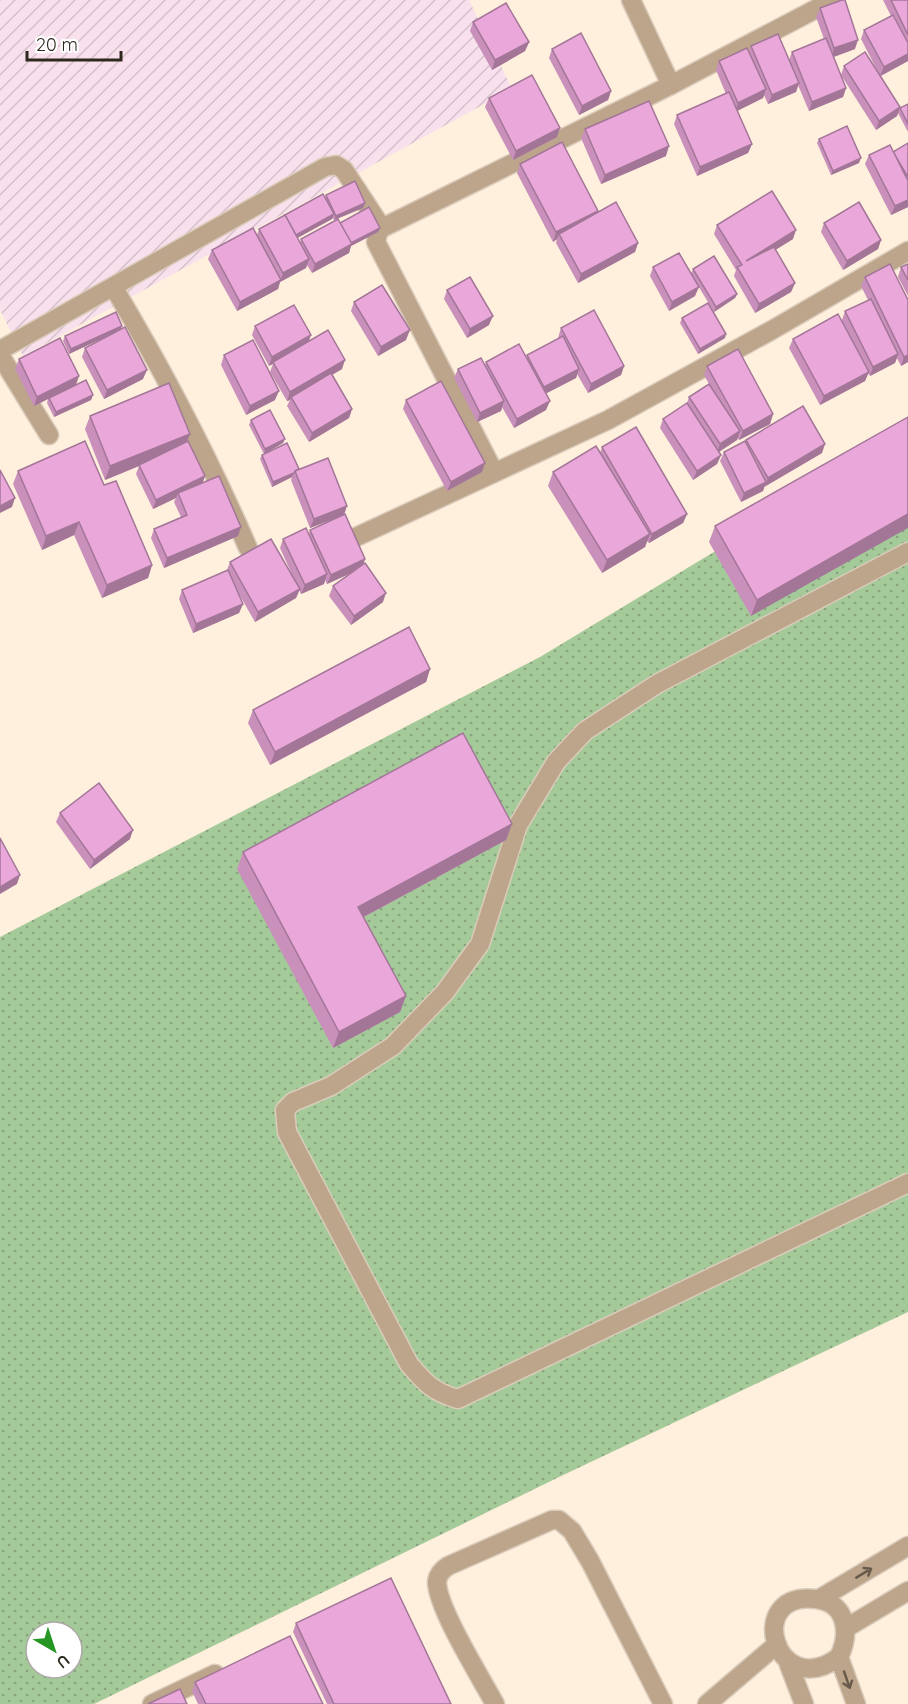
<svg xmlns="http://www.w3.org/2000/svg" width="908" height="1704" font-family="Quicksand,sans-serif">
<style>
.industrial{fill:url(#industrial-furrows)}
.grass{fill:url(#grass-dots);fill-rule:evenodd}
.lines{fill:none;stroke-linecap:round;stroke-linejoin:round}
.street-casing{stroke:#dacbbb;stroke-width:21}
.street{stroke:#bca58b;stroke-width:18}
.wall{fill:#c890bb}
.shaded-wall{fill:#a37698}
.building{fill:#e9a8d9;stroke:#a37698;stroke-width:1.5}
.oneway{stroke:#675a4a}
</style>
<defs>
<pattern id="industrial-furrows" width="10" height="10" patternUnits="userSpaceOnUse" patternTransform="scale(1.5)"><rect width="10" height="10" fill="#f8e0ed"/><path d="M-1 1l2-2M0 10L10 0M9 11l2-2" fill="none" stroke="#d5c0cb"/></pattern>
<pattern id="grass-dots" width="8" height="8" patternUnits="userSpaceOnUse" patternTransform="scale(1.5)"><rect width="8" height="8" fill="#a5ca9a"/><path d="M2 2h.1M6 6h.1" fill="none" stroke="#87a47d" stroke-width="1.8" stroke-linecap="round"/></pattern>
</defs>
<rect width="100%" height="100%" fill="#ffefdd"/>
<path class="industrial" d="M0,0h469l43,89 -489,267 -23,-46z"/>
<path class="grass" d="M908,435v877l-351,166 -463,226h-94v-767l540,-280zM36,1632h36v36h-36z"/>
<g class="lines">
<defs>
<g id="street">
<path d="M631,0l40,85"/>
<path d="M114,288c50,84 95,170 134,260"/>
<path d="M4,348l321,-181 11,-2 8,5 38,58"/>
<path d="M3,360l46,75"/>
<path d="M494,472l-118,-230 2,-9 4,-5 289,-143 162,-85"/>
<path d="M356,537l252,-117 164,-90 136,-79"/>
<path d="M908,552l-251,132 -72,47 -29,31 -38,63 -38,119 -35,48 -52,54 -62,40 -38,16 -8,8 2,22 122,232c16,19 24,28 49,35l450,-216"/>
<path d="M819,1599l89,-53"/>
<path d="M846,1628l62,-37"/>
<path d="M839,1657c-64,47 -96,-67 -23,-58 32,4 34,35 23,58l17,47"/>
<path d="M789,1665l15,39"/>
<path d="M152,1704l63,-30"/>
<path d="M495,1704c-14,-26 -59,-98 -58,-123 1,-7 5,-11 11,-15l104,-46h7l13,11 18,30 73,143"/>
<path d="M707,1704l68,-58"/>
</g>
</defs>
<use href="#street" class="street-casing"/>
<use href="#street" class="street"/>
</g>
<g class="wall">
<path d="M883,0h25v61l-27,15 19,31v1l8,-4v28l-10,-19 -1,3 -21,14 -35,-55 3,-9 34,6 -17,-33 3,-9 27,-14z"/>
<path d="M820,8l35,41 -22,8 13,31 -3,9 -34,14 -11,-26 -2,7 -28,12 -4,-9 -1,3 -26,13 15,33 -4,9 -51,23 -23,-52 3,-9 49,-21 -10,-24 3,-9 30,-10 2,-5 38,14 3,-8 32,-13 -8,-22z"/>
<path d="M473,22l56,20 -4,9 -33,19 -22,-39z"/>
<path d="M552,49l59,42 -3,9 -29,15 -30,-57z"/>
<path d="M489,98l68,39 -44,23 -28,-53z"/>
<path d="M585,129l81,27 -65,28 -20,-46z"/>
<path d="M819,139l40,24 -28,12 -14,-32z"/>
<path d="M908,143v64l-17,8 -26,-51 4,-9 24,-3z"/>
<path d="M520,164l77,49 41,30 -3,9 -57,31 -22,-40 1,-4 -4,3 -36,-69z"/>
<path d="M326,195l39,8 -2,5 -29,12 -1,-2 -1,1 -35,19 3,5 1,-4 39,-16 40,5 -2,4 -27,14 -2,7 -37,20 -5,-8 -1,3 -26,14 -2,7 -41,22 -29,-52 4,-9 45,-15 2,-6 66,-31z"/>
<path d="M824,223l57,17 -3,9 -35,21 -22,-38z"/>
<path d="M717,225l76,14 -18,11 20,33 -4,9 -36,21 -21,-37 2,-6 -22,-36z"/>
<path d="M908,264v32l-10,-19 3,-10z"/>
<path d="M653,267l42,29 -26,15 -19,-35z"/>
<path d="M693,269l44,25 -2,4 -21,14 -23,-38z"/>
<path d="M865,277l43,85 -7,4 -4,-8 -2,5 -25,13 -2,-3 -3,8 -45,24 -31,-57 4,-9 49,-19 3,-9 23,-11 -7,-14z"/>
<path d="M447,290l42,35 -22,13 -23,-39z"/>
<path d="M354,302l52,38 -28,16 -27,-45z"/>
<path d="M682,318l43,20 -27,16 -18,-31z"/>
<path d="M122,326l-1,3 22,50 -39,20 -22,-42 3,-9 20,-11 -36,17 -6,-13 2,-5z"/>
<path d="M255,326l54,16 33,27 -10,6 20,34 -3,9 -40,24 -22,-36 3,-6 -3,1 -17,-29 3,-8 -4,2 -17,-31z"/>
<path d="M561,328l63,38 -3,9 -33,18 -11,-19 -1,4 -31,16 1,16 -32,18 -12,-21 -1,4 -24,11 -23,-44 4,-9 27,-4 1,-3 40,-4 1,-3 31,-16v-1z"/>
<path d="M224,355l51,45 -29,15 -25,-50z"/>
<path d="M19,359l57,26 17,10 -2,5 -37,17 -7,-14 1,-4 -14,7 -19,-37z"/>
<path d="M707,366l66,48 -3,10 -31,16 -1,-2 -1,2 -18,12 2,3 -4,9 -24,16 -33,-52 3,-9 24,-16 2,-6 20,-13 -5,-9z"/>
<path d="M406,400l76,72 -35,19 -44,-82z"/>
<path d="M90,416l97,26 18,34 -3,7 36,53 -74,32 -13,-30 3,-9 27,-12 -7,-15 2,-4 -23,11 -17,-35 3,-8 -34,14 -20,-51z"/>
<path d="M908,417l-157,199 -42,-74 6,-16z"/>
<path d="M251,420l34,19 -2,4 -19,11 -15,-29z"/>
<path d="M746,440l76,13 -58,34 -1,4 -22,11 -21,-41 4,-9 21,-11z"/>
<path d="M602,447l85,67 -4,9 -34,20 -2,-2 -2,6 -43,26 -54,-87 5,-14 47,-19z"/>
<path d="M262,455l37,14 45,45 21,45 -2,6 20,37 -32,23 -22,-29 4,-10 18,-13 -24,11 -2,-4 -1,4 -23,10 -2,-4 -3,8 -41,24 -20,-35 8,17 -4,9 -46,20 -14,-34 3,-9 45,-20 3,-8 65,19 -15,-33 3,-9 26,-5 1,-4 20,-10 -20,8 -19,-48 1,-3 -20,10 -12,-28z"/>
<path d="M18,471l134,94 -4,13 -46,20 -28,-63 -32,15 -29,-66z"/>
<path d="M430,669l-4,13 -156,83 -22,-42 5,-13z"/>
<path d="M60,813l70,26 -40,30 -34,-47z"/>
<path d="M506,840l-142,77 42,79 -6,16 -67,36 -96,-179 6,-17z"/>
<path d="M296,1623l155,81h-124l-34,-72z"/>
<path d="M195,1682l128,22h-125l-6,-13z"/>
</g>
<g class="shaded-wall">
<path d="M858,40l-3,9 -24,9 3,-10z"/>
<path d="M529,42l-4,9 -33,19 3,-10z"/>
<path d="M908,54v7l-28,15 4,-9z"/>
<path d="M799,83l-3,9 -28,12 4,-9z"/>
<path d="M846,88l-3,9 -34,14 3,-9z"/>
<path d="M766,89l-3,9 -28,14 3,-9z"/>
<path d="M611,91l-3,9 -29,15 3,-9z"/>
<path d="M900,107l-3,9 -21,14 3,-9z"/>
<path d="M560,128l-3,9 -44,23 3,-9z"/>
<path d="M752,144l-4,9 -51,23 3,-9z"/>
<path d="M669,146l-3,10 -65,28 4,-9z"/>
<path d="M861,158l-2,5 -28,12 2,-4z"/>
<path d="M908,200v7l-17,8 4,-9z"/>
<path d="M365,203l-2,5 -29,12 2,-4z"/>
<path d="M598,211l-4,9 -35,14 -2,5 -4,3 3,-10z"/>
<path d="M334,214l-2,5 -40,22 2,-5z"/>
<path d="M380,228l-2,4 -27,14 -2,7 -37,20 3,-9 34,-20z"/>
<path d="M796,230l-3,9 -50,31 3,-9z"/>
<path d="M881,240l-3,9 -35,21 4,-9z"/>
<path d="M638,243l-3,9 -57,31 3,-9z"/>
<path d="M309,259l-3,9 -26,14 -2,7 -41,22 3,-9 41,-22 2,-7z"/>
<path d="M795,283l-4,9 -36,21 4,-9z"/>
<path d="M699,287l-4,9 -26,15 3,-9z"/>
<path d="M737,294l-2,4 -21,14 2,-5z"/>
<path d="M493,316l-4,9 -22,13 3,-9z"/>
<path d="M122,326l-2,4 -51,24 2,-5z"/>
<path d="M410,330l-4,10 -28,16 3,-9z"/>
<path d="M726,334l-1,4 -27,16 2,-5z"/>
<path d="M311,335l-3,9 -39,22 3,-9z"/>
<path d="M898,354l-3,9 -25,13 3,-9z"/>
<path d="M908,355v7l-7,4 3,-9z"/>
<path d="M345,360l-3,9 -51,30v-2l-1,3 -3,1 3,-9z"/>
<path d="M624,366l-3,9 -33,18 3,-9z"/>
<path d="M579,369l-3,9 -35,18 3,-9z"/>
<path d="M147,370l-4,9 -39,20 3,-9z"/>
<path d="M869,372l-4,9 -45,24 4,-9z"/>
<path d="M79,376l-3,9 -42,21 3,-9z"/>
<path d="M279,391l-4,9 -29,15 4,-9z"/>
<path d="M93,395l-2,5 -37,17 2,-5z"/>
<path d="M504,401l-3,10 -24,11 3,-9z"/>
<path d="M550,401l-4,9 -32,18 3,-9z"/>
<path d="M352,409l-3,9 -40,24 3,-9z"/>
<path d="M773,414l-3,10 -31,16 4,-9z"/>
<path d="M740,431l-3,9 -20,13 3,-9z"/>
<path d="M190,434l-5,13 -80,33 5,-14z"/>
<path d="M285,439l-2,4 -19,11 1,-5z"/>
<path d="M825,444l-3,9 -58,34 4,-9z"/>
<path d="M721,455l-4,9 -24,16 4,-9z"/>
<path d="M485,463l-3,9 -35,19 4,-9z"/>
<path d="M294,473l-2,4 -20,10 1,-5z"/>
<path d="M205,476l-3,9 -24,8 -2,5 -23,11 3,-9z"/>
<path d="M766,482l-3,9 -22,11 3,-9z"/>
<path d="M15,498l-3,9 -12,6v-7z"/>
<path d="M347,506l-3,9 -34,13 4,-9z"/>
<path d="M687,514l-4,9 -34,20 3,-9z"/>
<path d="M908,514v14l-157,88 6,-16z"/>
<path d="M79,522l-5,13 -32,15 4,-14z"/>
<path d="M241,527l-3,9 -74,32 3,-10z"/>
<path d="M650,534l-5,13 -43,26 5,-13z"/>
<path d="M365,559l-3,9 -35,16 4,-9z"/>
<path d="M152,565l-4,13 -46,20 5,-13z"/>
<path d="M327,574l-3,10 -23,10 4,-9z"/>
<path d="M300,589l-4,9 -41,24 3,-10z"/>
<path d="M386,593l-3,9 -32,23 3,-9z"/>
<path d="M243,604l-4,9 -46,20 3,-9z"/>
<path d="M430,669l-4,13 -156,83 5,-13z"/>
<path d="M512,824l-6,16 -154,83 6,-16z"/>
<path d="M133,830l-3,9 -40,30 4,-9z"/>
<path d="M20,875l-3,9 -17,10v-7z"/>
<path d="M406,996l-6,16 -67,36 6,-16z"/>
</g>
<g class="building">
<path d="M842,0h3l13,40 -24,8 -14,-40z"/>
<path d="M891,0h17v35z"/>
<path d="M506,3l23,39 -34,18 -22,-38z"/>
<path d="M893,15l15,28v11l-24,13 -20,-37z"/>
<path d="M581,33l30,58 -29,15 -30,-57z"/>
<path d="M778,34l21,49 -27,12 -21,-49z"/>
<path d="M826,38l20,50 -34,14 -20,-50z"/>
<path d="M747,48l19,41 -28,14 -19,-42z"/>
<path d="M865,52l35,55 -21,14 -35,-55z"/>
<path d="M532,75l28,53 -44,23 -27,-53z"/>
<path d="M729,92l23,52 -52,23 -23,-52z"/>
<path d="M649,101l20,45 -64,29 -20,-46z"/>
<path d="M908,104v20l-8,-16z"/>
<path d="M847,126l14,32 -28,13 -14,-32z"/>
<path d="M562,142l36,69 -42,21 -36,-68z"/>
<path d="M908,143v34l-15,-25z"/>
<path d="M890,145l18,36v19l-13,6 -26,-51z"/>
<path d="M355,181l10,22 -29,13 -10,-21z"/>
<path d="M772,191l24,39 -50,31 28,-14 21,36 -36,21 -22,-37 5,-2 -25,-40z"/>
<path d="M323,194l11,20 -38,21 -11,-20 -2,1z"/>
<path d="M616,202l22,41 -57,31 -22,-40z"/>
<path d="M859,202l22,38 -34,21 -23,-38z"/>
<path d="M369,207l11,21 -29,15 -11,-20z"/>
<path d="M285,215l24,44 -26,14 -24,-44z"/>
<path d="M338,219l14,25 -37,20 -14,-25z"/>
<path d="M253,228l28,52 -41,22 -28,-52z"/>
<path d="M679,253l20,34 -27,15 -19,-35z"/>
<path d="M714,256l23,38 -21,13 -23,-38z"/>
<path d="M890,264l18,36v55l-4,2 -39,-80z"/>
<path d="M908,264v16l-7,-13z"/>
<path d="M470,277l23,39 -23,13 -23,-39z"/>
<path d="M382,285l28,45 -29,17 -27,-45z"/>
<path d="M871,299l27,55 -25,13 -28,-56z"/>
<path d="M708,303l18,31 -26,15 -18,-31z"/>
<path d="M294,305l17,30 -39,22 -17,-31z"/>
<path d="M594,310l30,56 -33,18 -30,-56z"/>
<path d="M116,312l6,14 -51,23 -6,-13z"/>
<path d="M838,314l31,58 -45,24 -31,-57z"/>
<path d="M125,327l22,43 -40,20 -22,-42z"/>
<path d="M328,330l17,30 -55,32 -17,-30z"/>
<path d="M563,336l16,33 -35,18 -17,-32z"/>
<path d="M60,338l19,38 -42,21 -18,-38z"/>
<path d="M253,340l26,51 -29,15 -26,-51z"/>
<path d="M519,344l31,57 -33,18 -31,-57z"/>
<path d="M738,349l35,65 -30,17 -36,-65z"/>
<path d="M481,358l23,43 -24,12 -22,-44z"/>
<path d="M331,373l21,36 -40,24 -21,-36z"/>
<path d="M86,380l7,15 -37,17 -7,-14z"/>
<path d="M441,381l44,82 -34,19 -45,-82z"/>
<path d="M169,383l21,51 -80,32 -20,-50z"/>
<path d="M709,384l31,47 -20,13 -31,-47z"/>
<path d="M687,403l34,52 -24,16 -34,-52z"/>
<path d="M803,406l22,38 -57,34 -22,-38z"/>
<path d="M270,410l15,29 -20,10 -14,-29z"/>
<path d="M908,417v97l-151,86 -42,-74z"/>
<path d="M636,427l51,87 -35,20 -50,-87z"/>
<path d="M85,441l19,44 12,-4 36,84 -45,20 -28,-63 -33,14 -28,-65z"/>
<path d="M188,441l17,35 -49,24 -17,-35z"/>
<path d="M745,441l21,41 -22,11 -20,-41z"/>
<path d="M287,443l12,26 -4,2 -1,2 -21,9 -11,-27z"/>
<path d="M596,446l54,88 -43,26 -54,-88z"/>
<path d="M328,458l19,48 -33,13 -19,-48z"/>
<path d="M0,470l15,28 -15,8z"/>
<path d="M219,476l22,51 -74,31 -13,-29 33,-14 -9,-22z"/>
<path d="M345,514l20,45 -34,16 -21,-45z"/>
<path d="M306,528l21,46 -22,11 -22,-46z"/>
<path d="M271,539l29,50 -42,23 -28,-50z"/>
<path d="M365,563l21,30 -32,23 -21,-30z"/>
<path d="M228,570l15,34 -47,20 -14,-34z"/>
<path d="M409,627l21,42 -155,83 -22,-42z"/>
<path d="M463,733l49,91 -154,83 48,89 -67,36 -96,-180z"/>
<path d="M99,783l34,47 -39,30 -34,-47z"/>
<path d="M0,838l20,37 -20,12z"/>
<path d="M391,1578l60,126h-117l-38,-81z"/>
<path d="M290,1636l33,68h-117l-11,-22z"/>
<path d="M180,1689l7,15h-39z"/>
</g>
<defs><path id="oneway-shaft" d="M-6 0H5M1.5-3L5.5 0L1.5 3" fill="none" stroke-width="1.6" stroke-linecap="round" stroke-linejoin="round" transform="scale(1.5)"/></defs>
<g class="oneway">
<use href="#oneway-shaft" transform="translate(864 1573) rotate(-31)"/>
<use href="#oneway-shaft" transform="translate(847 1680) rotate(71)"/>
</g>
<g transform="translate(54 1650) rotate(141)"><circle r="28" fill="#ffffff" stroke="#aca9a5" stroke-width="1.5"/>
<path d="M0-4.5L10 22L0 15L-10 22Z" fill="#269725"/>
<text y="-9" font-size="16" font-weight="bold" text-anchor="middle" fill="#2f281f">U</text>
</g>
<path d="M27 51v9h94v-9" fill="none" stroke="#2f281f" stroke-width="3"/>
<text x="36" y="51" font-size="18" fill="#2f281f" stroke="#ffffff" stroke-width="4.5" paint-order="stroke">20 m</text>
</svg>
